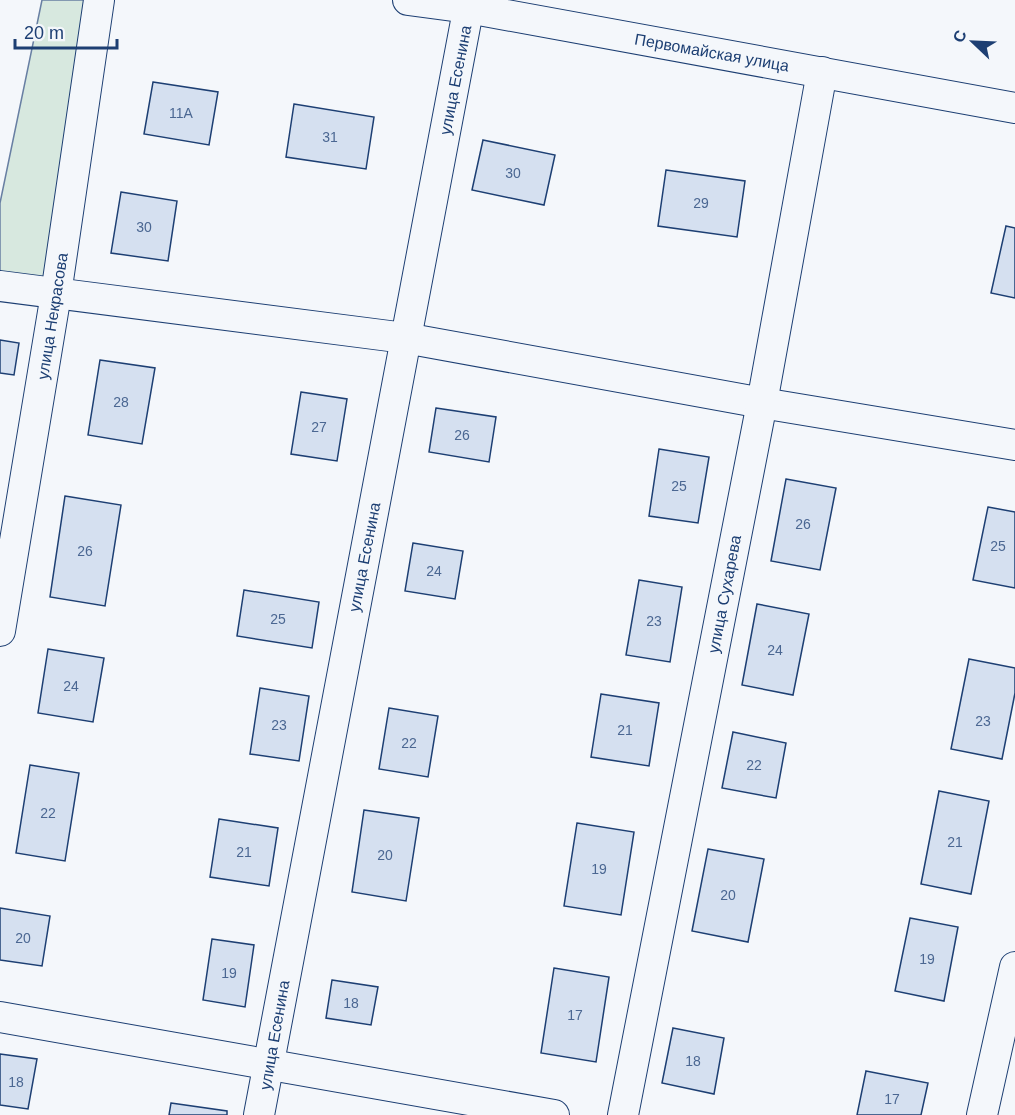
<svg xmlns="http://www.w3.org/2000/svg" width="1015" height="1115" font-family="Helvetica,sans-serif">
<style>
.green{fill:#d7e8df;stroke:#687fa3;stroke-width:1.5}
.building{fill:#d5e0f0;stroke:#1d3f73;stroke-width:1.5}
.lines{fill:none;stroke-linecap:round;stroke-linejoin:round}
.minor-casing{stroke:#1d3f73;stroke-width:32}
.minor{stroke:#f4f7fb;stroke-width:30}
.labels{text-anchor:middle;stroke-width:4.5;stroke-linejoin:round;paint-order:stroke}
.number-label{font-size:14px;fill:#4b6792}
.street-label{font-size:16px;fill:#1d3f73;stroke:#f4f7fb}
</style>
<rect width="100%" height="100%" fill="#f4f7fb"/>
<path class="green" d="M42,0h64l-47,285 -59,-10v-72z"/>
<g class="building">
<path d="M153,82l65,10 -9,53 -65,-11z"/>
<path d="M294,104l80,13 -8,52 -80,-12z"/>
<path d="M483,140l72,15 -11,50 -72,-15z"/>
<path d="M666,170l79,11 -8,56 -79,-11z"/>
<path d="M121,192l56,9 -9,60 -57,-8z"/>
<path d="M1006,226l9,2v70l-24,-5z"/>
<path d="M0,340l19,3 -5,32 -14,-2z"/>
<path d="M100,360l55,8 -13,76 -54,-9z"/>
<path d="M301,392l46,7 -10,62 -46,-7z"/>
<path d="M436,408l60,9 -7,45 -60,-10z"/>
<path d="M659,449l50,8 -11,66 -49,-7z"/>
<path d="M786,479l50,9 -16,82 -49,-9z"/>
<path d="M65,496l56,9 -16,101 -55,-9z"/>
<path d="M988,507l27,5v76l-42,-8z"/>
<path d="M413,543l50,8 -8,48 -50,-8z"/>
<path d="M639,580l43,7 -12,75 -44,-7z"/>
<path d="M244,590l75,12 -7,46 -75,-12z"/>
<path d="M757,604l52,10 -16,81 -51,-10z"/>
<path d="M48,649l56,9 -11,64 -55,-9z"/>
<path d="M969,659l46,9v25l-13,66 -51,-10z"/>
<path d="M260,688l49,8 -10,65 -49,-7z"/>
<path d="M601,694l58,9 -10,63 -58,-9z"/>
<path d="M389,708l49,8 -10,61 -49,-8z"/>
<path d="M733,732l53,11 -10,55 -54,-10z"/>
<path d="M30,765l49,8 -14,88 -49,-8z"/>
<path d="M939,791l50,10 -18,93 -50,-10z"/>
<path d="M364,810l55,8 -13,83 -54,-9z"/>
<path d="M219,819l59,9 -9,58 -59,-9z"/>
<path d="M577,823l57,9 -13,83 -57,-9z"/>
<path d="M708,849l56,10 -16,83 -56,-11z"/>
<path d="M0,908l50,8 -8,50 -42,-6z"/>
<path d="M910,918l48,9 -14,74 -49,-10z"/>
<path d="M212,939l42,6 -9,62 -42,-7z"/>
<path d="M554,968l55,9 -13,85 -55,-9z"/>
<path d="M332,980l46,7 -7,38 -45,-7z"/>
<path d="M673,1028l51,10 -10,56 -52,-11z"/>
<path d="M0,1054l37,5 -9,50 -28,-4z"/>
<path d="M866,1071l62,12 -7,32h-64z"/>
<path d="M171,1103l56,8v4h-58z"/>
</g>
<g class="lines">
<defs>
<g id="minor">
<path d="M408,0l60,8 547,100"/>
<path d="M0,286l405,52 357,65 253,42"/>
<path d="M0,631l56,-337 43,-294"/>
<path d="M0,1017l554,98"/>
<path d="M259,1115l211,-1115"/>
<path d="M623,1115l139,-712 60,-331"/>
<path d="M982,1115l33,-148"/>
</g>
</defs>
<use href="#minor" class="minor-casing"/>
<use href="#minor" class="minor"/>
</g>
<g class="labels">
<g class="number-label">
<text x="181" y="118">11А</text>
<text x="330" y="142">31</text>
<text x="513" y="178">30</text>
<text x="701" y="208">29</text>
<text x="144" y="232">30</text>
<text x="121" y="407">28</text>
<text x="319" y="432">27</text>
<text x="462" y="440">26</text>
<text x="679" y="491">25</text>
<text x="803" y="529">26</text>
<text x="998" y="551">25</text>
<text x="85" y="556">26</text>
<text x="434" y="576">24</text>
<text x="278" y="624">25</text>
<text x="654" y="626">23</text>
<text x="775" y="655">24</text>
<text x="71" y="691">24</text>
<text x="983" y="726">23</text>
<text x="279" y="730">23</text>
<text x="625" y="735">21</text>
<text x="409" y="748">22</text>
<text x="754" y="770">22</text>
<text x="48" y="818">22</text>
<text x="955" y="847">21</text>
<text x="244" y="857">21</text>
<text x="385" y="860">20</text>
<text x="599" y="874">19</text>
<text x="728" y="900">20</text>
<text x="23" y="943">20</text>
<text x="927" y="964">19</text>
<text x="229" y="978">19</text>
<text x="351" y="1008">18</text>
<text x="575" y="1020">17</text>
<text x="693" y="1066">18</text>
<text x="16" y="1087">18</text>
<text x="892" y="1104">17</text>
</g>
<g class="street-label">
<text transform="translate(712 52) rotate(10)" y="6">Первомайская улица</text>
<text transform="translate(455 80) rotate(-79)" y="6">улица Есенина</text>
<text transform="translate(52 316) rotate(-81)" y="6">улица Некрасова</text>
<text transform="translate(364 557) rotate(-79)" y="6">улица Есенина</text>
<text transform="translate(724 594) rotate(-79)" y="6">улица Сухарева</text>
<text transform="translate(274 1035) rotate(-80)" y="6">улица Есенина</text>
</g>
</g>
<g transform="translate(973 42) rotate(293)" stroke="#f4f7fb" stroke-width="4.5" paint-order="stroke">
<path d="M0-4.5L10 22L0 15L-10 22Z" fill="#1d3f73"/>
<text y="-9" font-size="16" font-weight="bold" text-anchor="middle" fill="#1d3f73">С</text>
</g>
<path d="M15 39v9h102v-9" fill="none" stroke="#1d3f73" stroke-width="3"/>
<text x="24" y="39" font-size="18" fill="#1d3f73" stroke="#f4f7fb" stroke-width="4.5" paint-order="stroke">20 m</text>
</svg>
